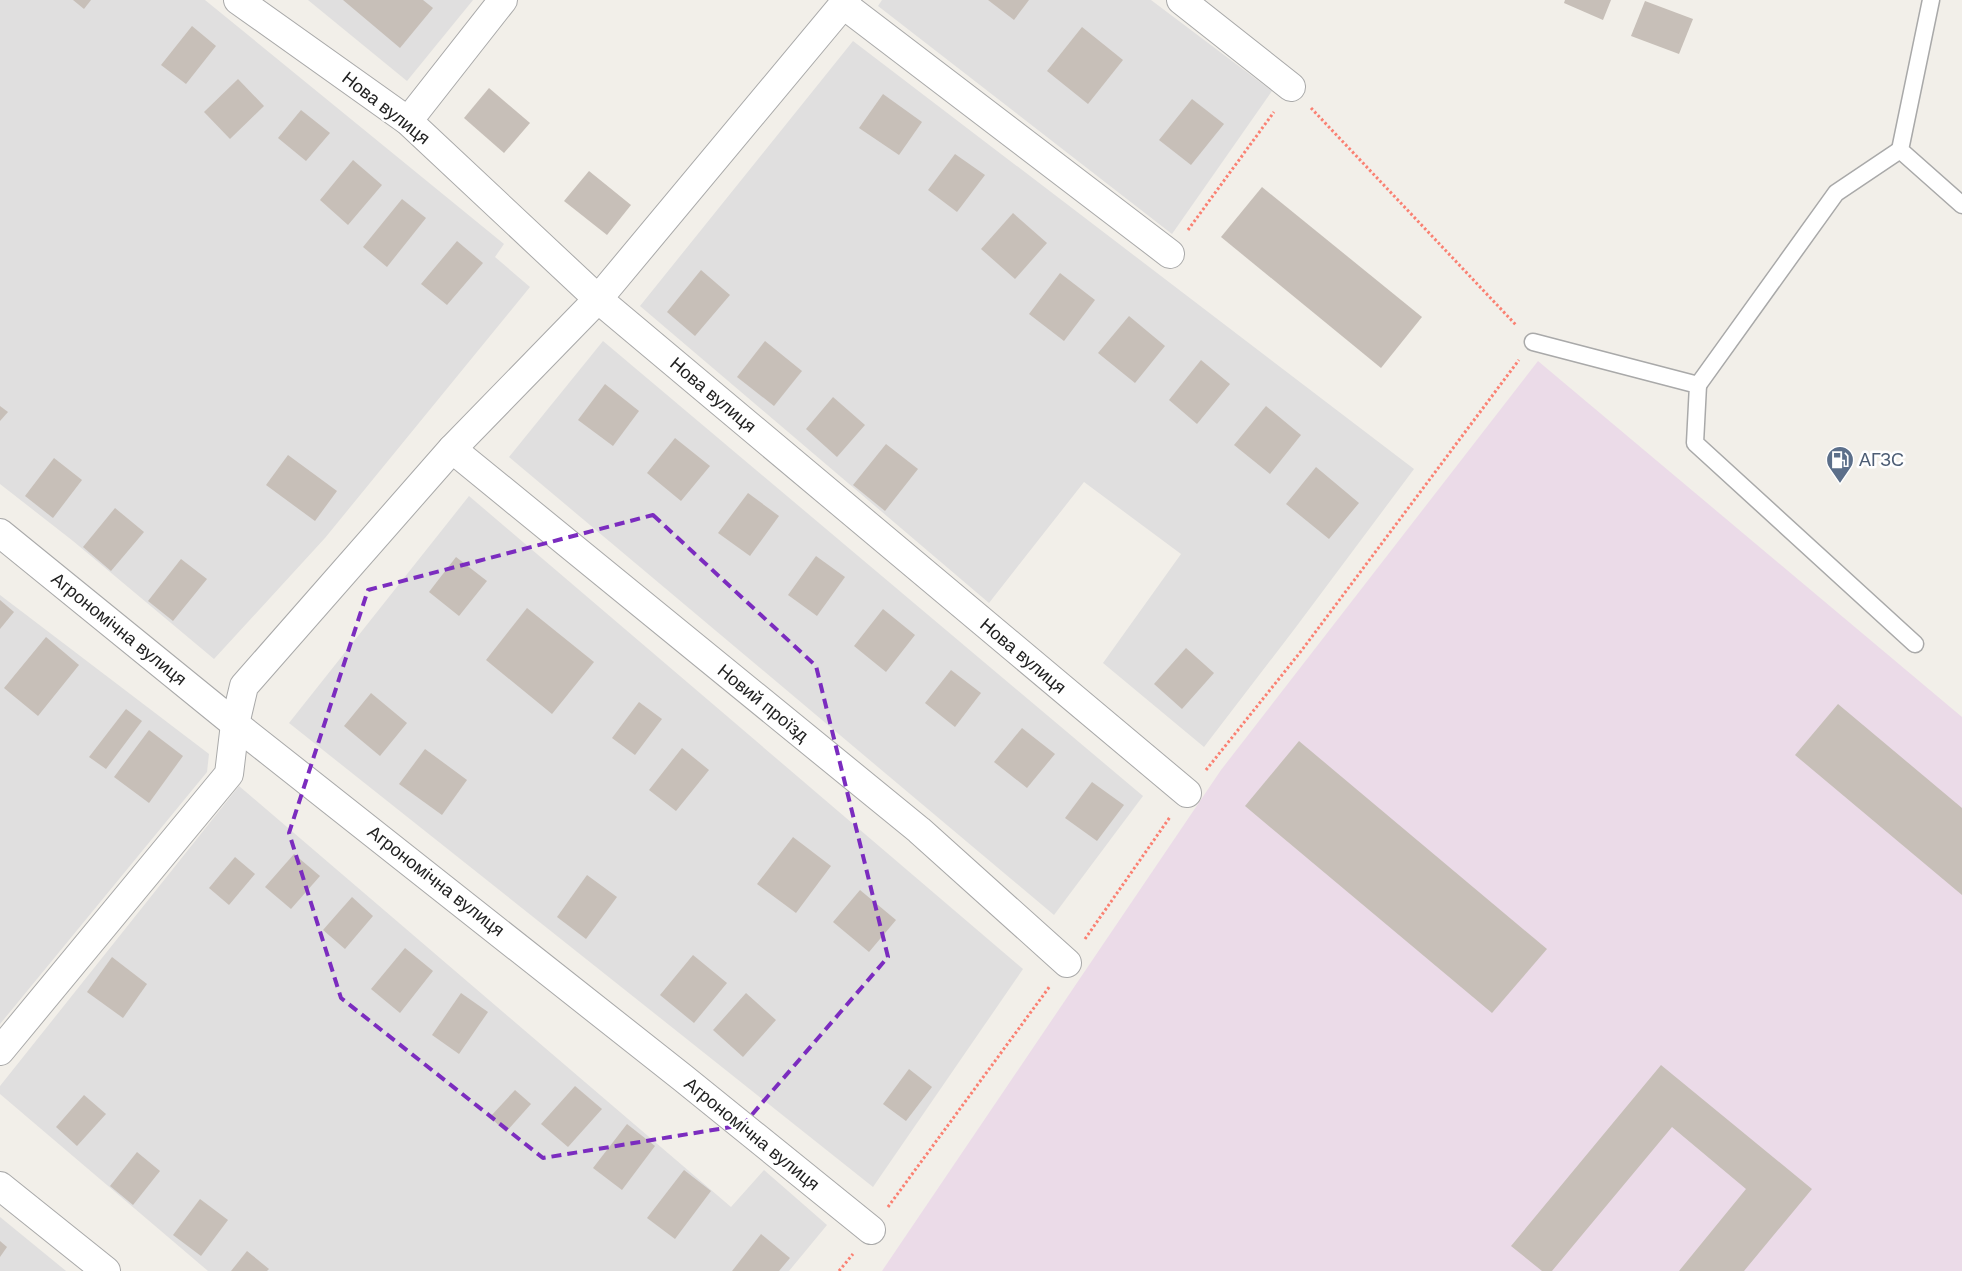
<svg xmlns="http://www.w3.org/2000/svg" width="1962" height="1271" font-family="Helvetica,sans-serif">
<style>
.residential{fill:#e0dfdf}
.industrial{fill:#ebdbe8}
.building{fill:#c7bfb8}
.lines{fill:none;stroke-linecap:round;stroke-linejoin:round}
.service-casing{stroke:#a9a9a9;stroke-width:19}
.minor-casing{stroke:#a9a9a9;stroke-width:30}
.path{stroke:#fa8072;stroke-width:3;stroke-dasharray:2.5 2.5;stroke-linecap:butt}
.service{stroke:#fff;stroke-width:16}
.minor{stroke:#fff;stroke-width:28}
.marked{fill:none;stroke:#7b2cbf;stroke-width:4;stroke-dasharray:10 6;stroke-linejoin:round}
.labels{text-anchor:middle;stroke-width:5;stroke-linejoin:round;paint-order:stroke}
.street-label{font-size:18px;fill:#222;stroke:#fff}
.service-label{font-size:18px;fill:#4e5e75;stroke:#fff;text-anchor:start}
</style>
<rect width="100%" height="100%" fill="#f2efe9"/>
<g class="residential">
<path d="M0,0h205l299,244 -9,13 35,30 -205,251 -111,121 -141,-118 -73,-57z"/>
<path d="M308,0h165l-66,81z"/>
<path d="M882,0h269l121,91 -100,143 -294,-228z"/>
<path d="M853,41l561,428 -118,158 -92,120 -101,-84 78,-109 -97,-72 -95,121 -349,-297z"/>
<path d="M603,341l540,455 -89,119 -545,-458z"/>
<path d="M469,496l554,473 -150,218 -584,-464z"/>
<path d="M0,595l209,159 -2,18 -207,252z"/>
<path d="M239,786l492,421 33,-37 63,55 -38,46h-581l-208,-177v-8z"/>
<path d="M0,1217l66,54h-66z"/>
</g>
<path class="industrial" d="M1538,361l424,356v554h-1080l339,-501z"/>
<g class="building">
<path d="M73,0h18l-7,9z"/>
<path d="M343,0h80l10,8 -33,40z"/>
<path d="M988,0h41l-15,20z"/>
<path d="M1565,0h46l-8,20 -39,-17z"/>
<path d="M1645,1l48,18 -14,35 -48,-18z"/>
<path d="M192,26l24,20 -30,38 -25,-19z"/>
<path d="M1082,27l41,33 -35,44 -41,-33z"/>
<path d="M238,79l26,27 -34,33 -26,-27z"/>
<path d="M489,88l41,35 -26,30 -40,-35z"/>
<path d="M883,94l39,28 -23,33 -40,-27z"/>
<path d="M1192,99l32,25 -33,41 -32,-25z"/>
<path d="M301,110l29,23 -24,28 -28,-23z"/>
<path d="M955,154l30,21 -28,37 -29,-22z"/>
<path d="M353,160l29,25 -34,40 -28,-25z"/>
<path d="M589,171l42,34 -24,30 -43,-34z"/>
<path d="M1262,187l160,130 -41,51 -160,-131z"/>
<path d="M402,199l24,19 -39,49 -24,-20z"/>
<path d="M1013,213l34,30 -32,36 -34,-30z"/>
<path d="M457,241l26,22 -36,42 -26,-21z"/>
<path d="M701,270l29,25 -35,41 -28,-24z"/>
<path d="M1060,273l35,27 -31,41 -35,-27z"/>
<path d="M1129,316l36,30 -30,37 -37,-30z"/>
<path d="M765,341l37,30 -28,35 -37,-29z"/>
<path d="M1201,360l29,24 -33,40 -28,-24z"/>
<path d="M605,384l34,27 -26,35 -35,-26z"/>
<path d="M833,397l32,28 -28,32 -31,-28z"/>
<path d="M0,406l8,6 -8,9z"/>
<path d="M1266,406l35,29 -31,39 -36,-29z"/>
<path d="M675,438l35,28 -29,35 -34,-28z"/>
<path d="M886,444l32,25 -33,42 -32,-26z"/>
<path d="M288,455l49,36 -22,30 -49,-36z"/>
<path d="M54,458l28,22 -29,38 -28,-22z"/>
<path d="M1316,467l43,36 -30,36 -43,-35z"/>
<path d="M748,493l31,23 -29,40 -32,-23z"/>
<path d="M115,508l29,24 -33,39 -28,-24z"/>
<path d="M816,556l29,21 -28,39 -29,-21z"/>
<path d="M456,557l31,24 -28,35 -30,-24z"/>
<path d="M181,559l26,20 -34,42 -25,-20z"/>
<path d="M0,600l14,12 -14,17z"/>
<path d="M527,608l67,54 -42,52 -66,-54z"/>
<path d="M883,609l32,26 -29,37 -32,-26z"/>
<path d="M46,637l33,28 -41,51 -34,-28z"/>
<path d="M1186,648l28,25 -32,36 -28,-25z"/>
<path d="M951,670l30,23 -26,34 -30,-24z"/>
<path d="M371,693l36,30 -27,33 -36,-30z"/>
<path d="M639,702l23,17 -27,36 -23,-17z"/>
<path d="M1838,704l124,104v87l-167,-140z"/>
<path d="M126,709l16,12 -36,48 -17,-12z"/>
<path d="M1022,728l33,26 -28,34 -33,-26z"/>
<path d="M149,730l34,26 -34,47 -35,-26z"/>
<path d="M1299,741l248,208 -55,64 -247,-207z"/>
<path d="M682,748l27,22 -33,41 -27,-21z"/>
<path d="M425,749l42,31 -25,35 -43,-31z"/>
<path d="M1092,782l32,23 -27,36 -32,-23z"/>
<path d="M793,837l38,29 -35,47 -39,-29z"/>
<path d="M294,854l26,22 -29,33 -26,-22z"/>
<path d="M235,857l20,17 -26,31 -20,-17z"/>
<path d="M587,875l30,22 -31,42 -29,-22z"/>
<path d="M860,890l36,30 -27,32 -36,-30z"/>
<path d="M352,897l21,19 -28,33 -22,-19z"/>
<path d="M405,948l28,23 -33,42 -29,-24z"/>
<path d="M693,955l34,28 -33,40 -34,-28z"/>
<path d="M112,957l35,27 -24,34 -36,-26z"/>
<path d="M461,993l27,19 -29,42 -27,-19z"/>
<path d="M746,993l30,27 -33,37 -30,-27z"/>
<path d="M1661,1065l151,124 -68,82h-65l67,-82 -74,-62 -120,144h-10l-31,-25z"/>
<path d="M909,1069l23,18 -26,34 -23,-17z"/>
<path d="M575,1086l27,23 -34,38 -27,-23z"/>
<path d="M515,1090l16,14 -25,28 -16,-15z"/>
<path d="M84,1095l22,19 -29,32 -21,-19z"/>
<path d="M627,1124l28,22 -33,44 -29,-22z"/>
<path d="M137,1152l23,19 -27,34 -23,-19z"/>
<path d="M684,1170l27,21 -36,48 -28,-21z"/>
<path d="M200,1199l28,21 -27,36 -28,-21z"/>
<path d="M761,1234l29,24 -11,13h-47z"/>
<path d="M0,1241l7,6 -7,10z"/>
<path d="M247,1251l22,18 -2,2h-36z"/>
</g>
<g class="lines">
<defs>
<g id="service">
<path d="M1931,0l-31,150 62,55"/>
<path d="M1533,342l165,43 -3,58 220,201"/>
<path d="M1698,385l138,-192 64,-43"/>
</g>
<g id="minor">
<path d="M238,0l170,121 190,178 589,494"/>
<path d="M1181,0l110,87"/>
<path d="M844,5l326,249"/>
<path d="M408,121l95,-121"/>
<path d="M452,449l467,381 148,133"/>
<path d="M0,533l235,191 448,354 188,152"/>
<path d="M0,1051l229,-277 6,-50 9,-38 208,-237 146,-150 249,-299"/>
<path d="M0,1186l106,85"/>
</g>
</defs>
<use href="#service" class="service-casing"/>
<use href="#minor" class="minor-casing"/>
<g class="path">
<path d="M1311,108l205,217"/>
<path d="M1188,230l86,-118"/>
<path d="M1206,770l96,-120 217,-290"/>
<path d="M1085,939l85,-122"/>
<path d="M888,1207l162,-221"/>
<path d="M839,1271l14,-17"/>
</g>
<use href="#service" class="service"/>
<use href="#minor" class="minor"/>
</g>
<path class="marked" d="M653,515l163,151 72,291 -145,168 -200,33 -202,-160 -52,-165 79,-243z"/>
<defs>
<symbol id="fuel-pin" viewBox="-11 -11 22 30"><path d="M0 17L-7.5 6A9.5 9.5 0 1 1 7.5 6Z" fill="#5c6f8a" stroke="#fff"/><path d="M-5.5-6h7V0h2V4h1.3V-2.5L3-4.5l.8-.8L6-3V5H2.5V1h-1V6h-7ZM-4.2-4.7v3.2H.2V-4.7Z" fill="#fff"/></symbol>
</defs>
<g fill-rule="evenodd">
<use href="#fuel-pin" x="1824" y="444" width="32" height="43"/>
</g>
<g class="labels">
<g class="street-label">
<text transform="translate(386 108) rotate(38)" y="6">Нова вулиця</text>
<text transform="translate(713 395) rotate(40)" y="6">Нова вулиця</text>
<text transform="translate(119 629) rotate(39)" y="6">Агрономічна вулиця</text>
<text transform="translate(1023 656) rotate(40)" y="6">Нова вулиця</text>
<text transform="translate(763 703) rotate(39)" y="6">Новий проїзд</text>
<text transform="translate(436 881) rotate(38)" y="6">Агрономічна вулиця</text>
<text transform="translate(752 1134) rotate(39)" y="6">Агрономічна вулиця</text>
</g>
<g class="service-label">
<text x="1859" y="466">АГЗС</text>
</g>
</g>
</svg>
